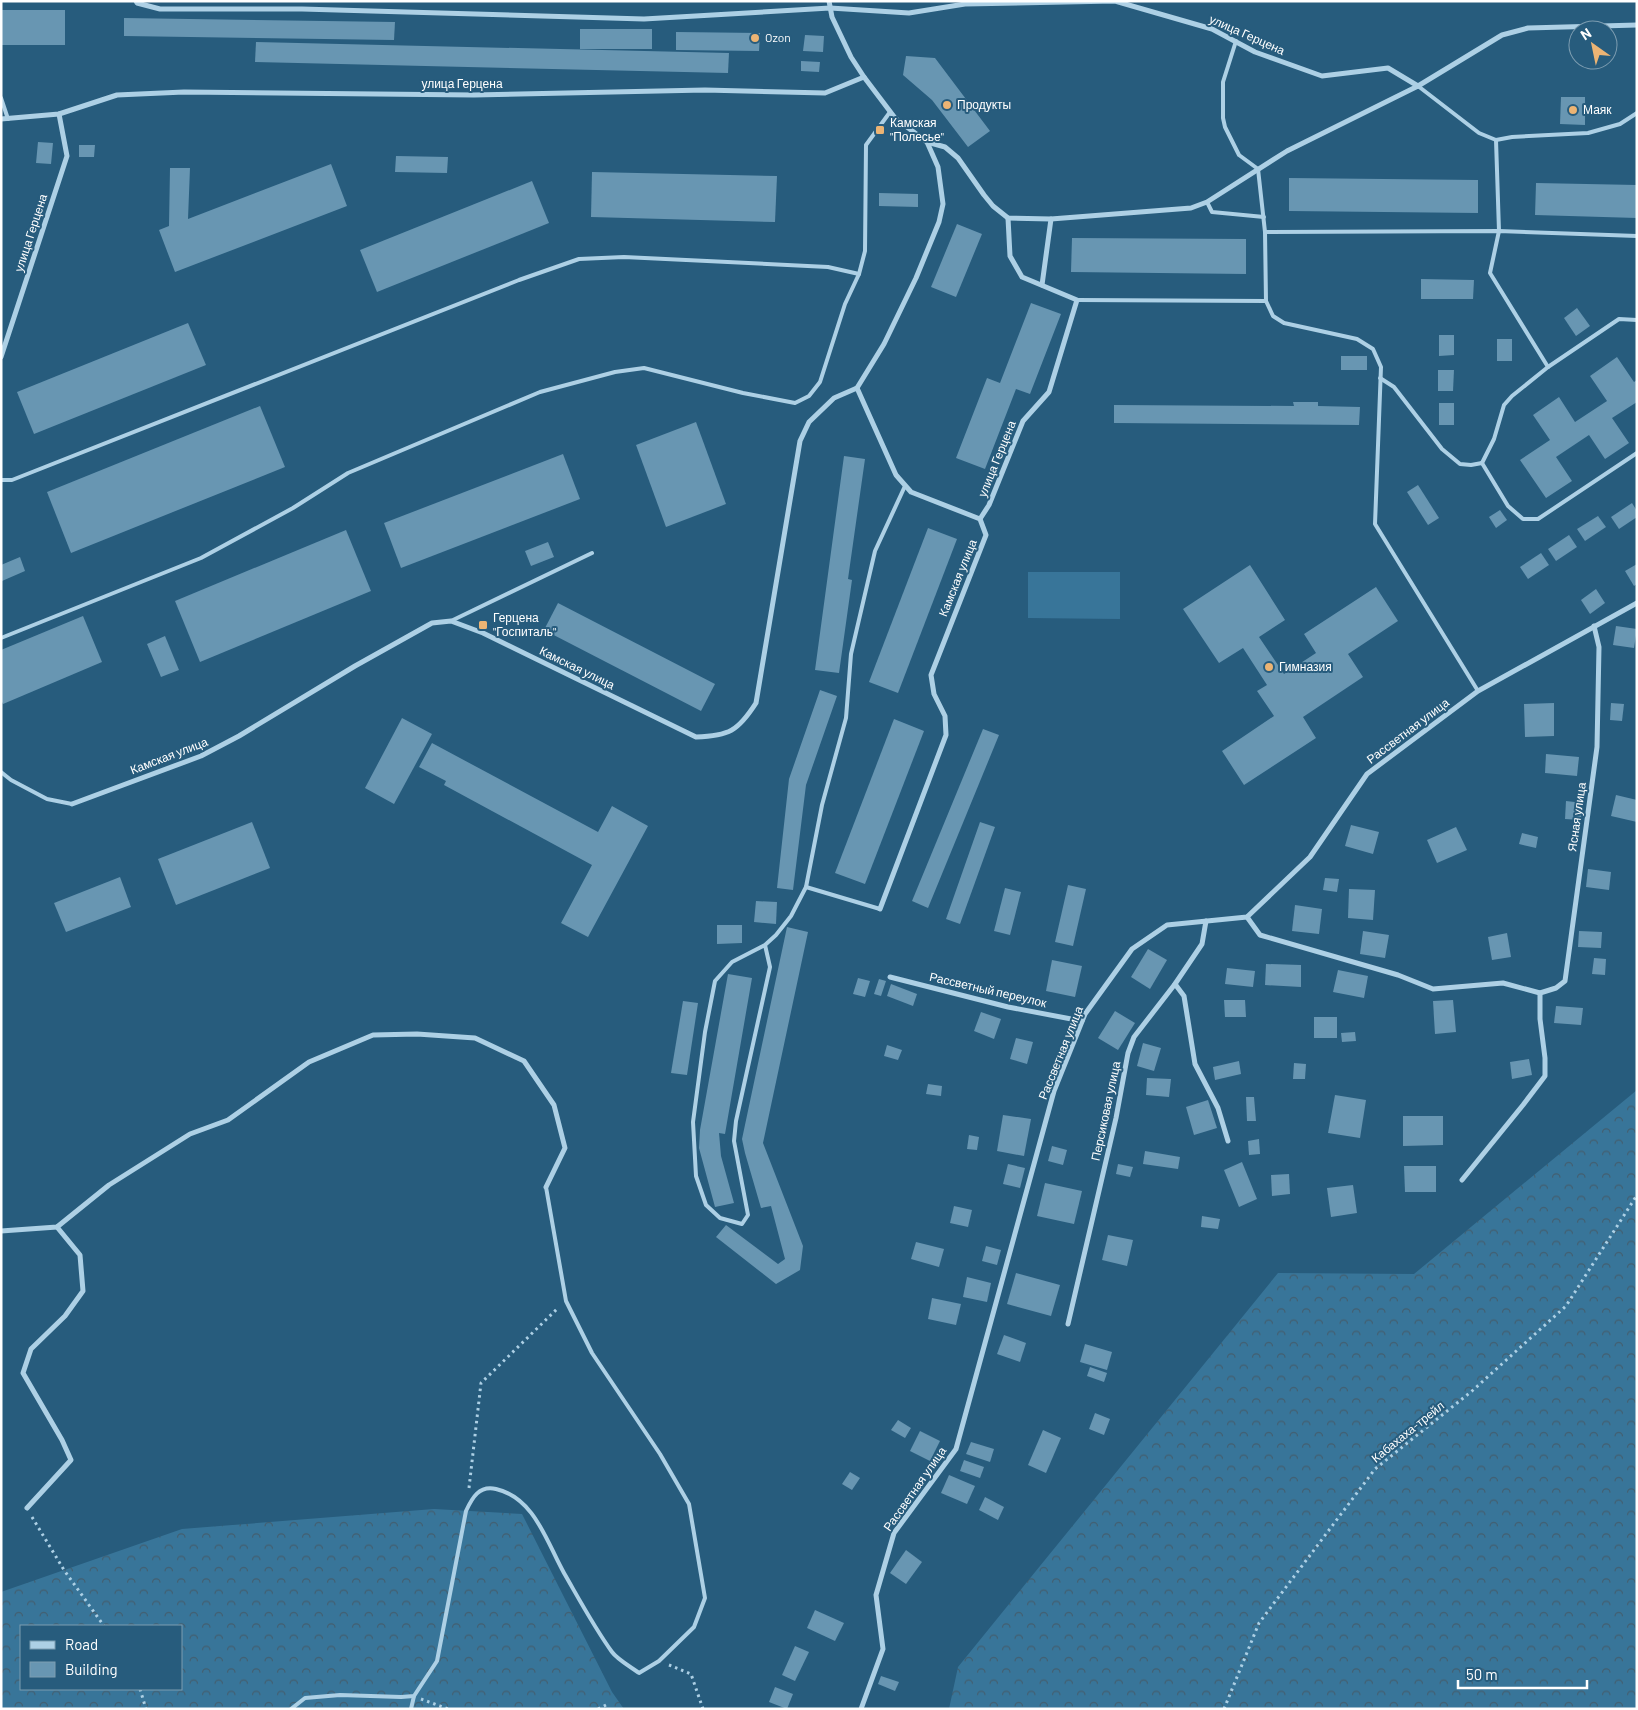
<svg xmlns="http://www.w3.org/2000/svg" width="1638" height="1710" font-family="Barlow,sans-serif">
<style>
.forest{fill:url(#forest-crowns);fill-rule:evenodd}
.garden{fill:#387599}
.building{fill:#6896b2}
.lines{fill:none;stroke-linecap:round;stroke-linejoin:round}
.path{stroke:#add0e5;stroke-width:3;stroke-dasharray:2.5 4;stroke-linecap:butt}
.service{stroke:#add0e5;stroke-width:4}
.minor{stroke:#add0e5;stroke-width:5}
.poi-dot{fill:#ecb474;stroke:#275c7d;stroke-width:2}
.labels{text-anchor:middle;stroke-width:4;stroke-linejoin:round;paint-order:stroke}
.street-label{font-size:12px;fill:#fff;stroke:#275c7d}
.poi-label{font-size:12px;fill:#fff;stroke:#275c7d;text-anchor:start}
</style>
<defs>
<pattern id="forest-crowns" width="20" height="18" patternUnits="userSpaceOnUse" patternTransform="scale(1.25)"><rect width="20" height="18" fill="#387599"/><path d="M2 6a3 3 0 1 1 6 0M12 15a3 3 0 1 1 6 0" fill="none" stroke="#435e6f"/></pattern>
</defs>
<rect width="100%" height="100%" fill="#275c7d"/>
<g class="forest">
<path d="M1637,1090v619h-688l9,-42 320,-394 136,1z"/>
<path d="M434,1509l88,5 90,178 12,17h-623v-117l181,-63zM21,1626h160v63h-160z"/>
</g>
<path class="garden" d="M1028,572h92v47l-92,-1z"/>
<g class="building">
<rect x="1" y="10" width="64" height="35"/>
<path d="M124,18l271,4 -1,18 -270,-4z"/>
<rect x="580" y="29" width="72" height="20"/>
<path d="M676,32l84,1 -1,18 -83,-1z"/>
<path d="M805,35l19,1 -1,16 -20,-1z"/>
<path d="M256,42l473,11 -1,20 -473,-11z"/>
<path d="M906,56l29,2 55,73 -22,16 -36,-47 -29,-25z"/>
<path d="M801,61l19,1 -1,10 -18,-1z"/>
<path d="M1561,97h24v28l-25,-1z"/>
<path d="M38,142l15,1 -2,21 -15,-1z"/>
<path d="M79,145h16l-1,12h-15z"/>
<path d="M396,156l52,1 -1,16 -52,-1z"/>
<path d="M331,164l16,42 -172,66 -16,-42 10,-4 1,-58h20l-2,51z"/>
<path d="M592,172l185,4 -2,46 -184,-5z"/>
<path d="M1289,178l189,2v33l-189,-2z"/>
<path d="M532,181l17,42 -172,69 -17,-42z"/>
<path d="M1536,183l101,2v33l-102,-3z"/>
<path d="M879,193l39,1v13l-39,-1z"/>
<path d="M957,224l25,10 -26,63 -25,-10z"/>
<path d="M1072,238l174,1v35l-175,-2z"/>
<path d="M1421,279l53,1 -1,19h-52z"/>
<path d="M1031,303l30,11 -31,80 -14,-5 -31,80 -29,-11 31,-80 13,5z"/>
<path d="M1577,308l13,18 -14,10 -12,-18z"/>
<path d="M188,323l18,42 -172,69 -17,-42z"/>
<path d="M1439,335h15v20l-15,1z"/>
<rect x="1497" y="339" width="15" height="22"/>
<rect x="1341" y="356" width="26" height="14"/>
<path d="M1617,357l17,25 3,-2v22l-25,16 17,25 -24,16 -16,-24 -33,22 16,24 -26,17 -26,-38 30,-20 -17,-25 26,-18 16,25 32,-21 -17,-25z"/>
<path d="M1438,370h16l-1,21h-15z"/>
<path d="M1293,402h25v4l42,1 -1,18 -245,-2v-18l180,1z"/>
<rect x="1439" y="403" width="15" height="22"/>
<path d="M260,406l25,61 -214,86 -24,-61z"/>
<path d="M696,422l30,82 -60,23 -30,-82z"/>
<path d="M563,454l17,45 -179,69 -17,-45z"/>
<path d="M844,456l21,3 -17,120 4,1 -13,93 -24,-3z"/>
<path d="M1418,485l21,33 -11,7 -21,-33z"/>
<path d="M1632,503l5,8v6l-18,12 -8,-12z"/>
<path d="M1500,510l7,10 -11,8 -7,-11z"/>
<path d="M1598,516l8,11 -21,14 -8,-12z"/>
<path d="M928,528l29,11 -59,154 -29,-11z"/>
<path d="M346,530l25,61 -171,71 -25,-61z"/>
<path d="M1569,535l8,12 -21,14 -8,-12z"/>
<path d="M548,542l6,15 -23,9 -6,-15z"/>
<path d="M1541,553l8,12 -21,14 -8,-12z"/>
<path d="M20,557l5,14 -23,10 -1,-16z"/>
<path d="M1637,564v20l-3,2 -9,-15z"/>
<path d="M1250,565l35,55 -26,17 25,37 32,-21 -12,-19 72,-47 22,34 -50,33 15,23 -60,40 13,21 -72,47 -22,-34 52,-35 -17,-25 10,-6 -24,-37 -24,15 -36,-54z"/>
<path d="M1596,589l9,14 -15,11 -9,-14z"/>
<path d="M558,603l157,81 -14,27 -157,-81z"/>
<path d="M83,616l19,46 -99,42 -2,-4v-50z"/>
<path d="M1616,626l21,3 -3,19 -21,-3z"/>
<path d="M165,636l14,34 -18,7 -14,-33z"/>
<path d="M820,690l17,6 -31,89 -13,105 -16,-2 12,-109z"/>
<path d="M1554,703v33l-29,1 -1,-33z"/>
<path d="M1611,703l13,1 -2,17 -12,-1z"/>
<path d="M402,718l30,16 -38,70 -29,-16z"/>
<path d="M894,719l30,12 -59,153 -30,-11z"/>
<path d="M983,729l16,6 -71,173 -16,-7z"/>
<path d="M432,743l166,89 14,-26 36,20 -60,111 -27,-14 31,-58 -148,-80 2,-4 -27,-14z"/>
<path d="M1546,754l33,3 -2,19 -32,-3z"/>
<path d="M1616,795l21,5v22l-26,-6z"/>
<path d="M1566,801l17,2 -2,17 -16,-1z"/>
<path d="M252,822l18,46 -94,37 -18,-46z"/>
<path d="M980,822l15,5 -35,97 -14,-5z"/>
<path d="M1351,825l28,7 -6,22 -28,-8z"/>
<path d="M1456,827l11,23 -30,13 -10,-23z"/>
<path d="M1522,833l16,4 -2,11 -17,-4z"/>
<path d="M1588,869l23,3 -2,18 -23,-3z"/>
<path d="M120,877l11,30 -65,25 -12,-29z"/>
<path d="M1325,878l14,1 -2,13 -14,-2z"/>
<path d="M1068,885l18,4 -13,57 -18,-4z"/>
<path d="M1005,888l16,4 -11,43 -16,-4z"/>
<path d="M1349,889l26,1 -2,30 -25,-2z"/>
<path d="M756,901l21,1 -1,22 -22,-2z"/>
<path d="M1295,905l27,4 -3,25 -27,-3z"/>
<path d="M717,925h25v18l-25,1z"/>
<path d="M787,927l21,5 -45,211 40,103 -3,24 -24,14 -60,-47 10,-12 52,39 7,-5 -14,-53 -10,2 -16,-55 -3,-14z"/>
<path d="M1363,931l26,4 -4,23 -25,-4z"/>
<path d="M1579,931l23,1 -1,16 -23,-1z"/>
<path d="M1507,933l4,24 -19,3 -4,-23z"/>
<path d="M1148,949l19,11 -17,29 -19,-12z"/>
<path d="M1594,958l12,1 -1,16 -13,-1z"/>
<path d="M1052,960l30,6 -7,31 -29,-6z"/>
<path d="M1266,964l35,1v22l-36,-2z"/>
<path d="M1227,968l28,3 -2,16 -28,-3z"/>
<path d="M1338,970l30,6 -4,22 -31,-6z"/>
<path d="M728,974l24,4 -27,156 -6,-1 2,23 13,47 -19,4 -16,-59 1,-18z"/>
<path d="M858,978l12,3 -5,16 -12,-3z"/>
<path d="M879,979l7,2 -5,15 -7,-2z"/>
<path d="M891,984l26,10 -4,12 -26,-10z"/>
<path d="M1224,1000h21l1,17h-21z"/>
<path d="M1453,1000l3,32 -21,2 -2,-33z"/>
<path d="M683,1001l15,2 -11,72 -16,-2z"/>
<path d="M1556,1006l27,2 -2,17 -27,-2z"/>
<path d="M1115,1011l20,12 -17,27 -20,-12z"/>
<path d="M981,1012l20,7 -7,20 -20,-8z"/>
<rect x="1314" y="1017" width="23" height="21"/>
<path d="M1355,1032l1,9 -14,1 -1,-9z"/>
<path d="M1016,1038l17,4 -6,22 -17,-5z"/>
<path d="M1143,1043l18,5 -7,23 -17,-5z"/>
<path d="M887,1045l15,5 -4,10 -14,-4z"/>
<path d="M1529,1059l3,16 -20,4 -2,-17z"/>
<path d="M1239,1061l2,13 -26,6 -2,-13z"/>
<path d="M1294,1063l12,1 -1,15h-12z"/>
<path d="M1147,1078l24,1 -2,18 -23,-2z"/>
<path d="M928,1084l14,2 -1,10 -15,-2z"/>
<path d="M1335,1095l31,5 -6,38 -32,-5z"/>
<path d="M1246,1097h8l2,24h-9z"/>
<path d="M1208,1100l9,28 -23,7 -8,-28z"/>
<path d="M1003,1115l28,4 -7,37 -27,-5z"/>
<path d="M1403,1116h40v29l-40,1z"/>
<path d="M969,1135l10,2 -2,13 -10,-1z"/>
<path d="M1259,1139l1,15 -11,1 -1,-14z"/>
<path d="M1052,1146l15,4 -4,15 -15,-4z"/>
<path d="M1145,1151l35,6 -2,12 -35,-5z"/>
<path d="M1242,1162l15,37 -18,8 -15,-37z"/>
<path d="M1008,1164l17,4 -5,20 -17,-4z"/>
<path d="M1118,1164l15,3 -3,10 -14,-3z"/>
<path d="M1404,1166h32v26h-31z"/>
<path d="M1289,1174l1,20 -18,2 -1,-21z"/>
<path d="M1045,1183l37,8 -8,33 -37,-8z"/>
<path d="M1353,1185l4,28 -26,4 -4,-29z"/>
<path d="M954,1206l18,4 -4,17 -18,-4z"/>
<path d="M1202,1216l18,3 -2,10 -17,-2z"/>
<path d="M1108,1235l25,5 -6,26 -25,-6z"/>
<path d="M916,1242l28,7 -5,18 -28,-8z"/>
<path d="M986,1246l15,4 -4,15 -15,-4z"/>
<path d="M1016,1273l44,12 -9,31 -44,-12z"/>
<path d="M967,1277l24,6 -4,19 -24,-5z"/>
<path d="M932,1298l29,6 -5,21 -28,-6z"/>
<path d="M1004,1335l22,8 -6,19 -23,-8z"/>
<path d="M1085,1344l27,8 -5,18 -27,-8z"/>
<path d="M1090,1367l17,6 -3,9 -17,-6z"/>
<path d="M1095,1413l15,6 -6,16 -15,-6z"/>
<path d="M898,1420l13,8 -6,10 -14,-8z"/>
<path d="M1043,1430l18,8 -15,35 -18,-8z"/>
<path d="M920,1431l20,10 -10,20 -20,-10z"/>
<path d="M971,1442l23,7 -4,13 -24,-8z"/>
<path d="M964,1460l20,7 -4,11 -20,-7z"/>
<path d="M850,1472l10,6 -8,12 -10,-6z"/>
<path d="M949,1475l26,11 -8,18 -26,-11z"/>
<path d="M985,1497l19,10 -6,13 -19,-10z"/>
<path d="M906,1550l16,12 -16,22 -16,-11z"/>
<path d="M815,1610l29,13 -9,18 -28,-13z"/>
<path d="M795,1646l14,6 -14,29 -13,-6z"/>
<path d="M881,1676l18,6 -4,9 -17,-7z"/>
<path d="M775,1687l18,7 -6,15 -18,-7z"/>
</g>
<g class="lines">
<g class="path">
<path d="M469,1488l12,-105 77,-75"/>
<path d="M32,1517l32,53 40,56"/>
<path d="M669,1665l22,9 12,35"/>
<path d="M140,1689l6,20"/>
<path d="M421,1699l27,10"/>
<path d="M598,1709l8,-4"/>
<path d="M1224,1709l35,-86 116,-154 97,-78 94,-85 71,-111"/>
</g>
<g class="service">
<path d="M1236,41l-13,41v36l2,9 14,28 19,14 7,63 1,69 7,15 11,7 73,16 16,10 8,18 -6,157 103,167"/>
<path d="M1418,86l61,47 17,7 16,-3 76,-4 32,-9 17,-11"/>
<path d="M1,98l7,21"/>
<path d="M1496,140l3,91 -9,42 58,94"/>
<path d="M1207,202l5,10 52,5"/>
<path d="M1265,232l234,-1 138,5"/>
<path d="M1077,300l189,1"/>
<path d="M1380,378l14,9 48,62 18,15 11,1 11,-2"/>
<path d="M1482,463l12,-24 10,-34 8,-9 36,-29 71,-48 18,1"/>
<path d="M1482,463l26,43 15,13h15l99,-66"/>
<path d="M1,480h11l507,-200 60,-21 45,-2 204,10 31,7"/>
<path d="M451,621l141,-68"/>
<path d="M1,638l200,-80 92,-50 55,-35 192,-81 75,-20 29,-4 99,25 52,10 14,-7 11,-14 25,-78 14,-30 6,-23 1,-106 24,-33"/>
<path d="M1,772l10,8 36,19 25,5"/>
<path d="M806,887l74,22"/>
<path d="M765,945l5,22 -34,154 -2,20 14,74 -6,9 -22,-6 -14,-13 -10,-29 -3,-54 12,-90 10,-51 17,-19 33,-17 11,-10 15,-19 15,-29 16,-82 24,-87 5,-64 24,-103 30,-65"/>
<path d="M291,1709l14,-11 35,-3 61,2 13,-1 23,-35 29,-150c6,-13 13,-26 30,-22 39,9 51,54 68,84 15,26 30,54 48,79 6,8 19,15 27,21l20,-12 35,-34 11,-29 -16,-94 -29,-50 -68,-101 -26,-52 -20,-114"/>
<path d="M411,1709l3,-13"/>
</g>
<g class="minor">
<path d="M136,1l1,2 23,6h142l342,10 186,-11 79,5 56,-9 150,-3 97,28 43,23 67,24 66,-8 30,18"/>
<path d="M1,119l58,-5 58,-19 67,-3 290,3 231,-5 120,3 39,-16"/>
<path d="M927,142l18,5 13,11 26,37 9,11 15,12 43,1 140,-11 16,-6 80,-51 131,-65 84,-51 26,-7 109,-3"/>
<path d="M1042,285l9,-66"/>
<path d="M1,357l66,-201 -8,-42"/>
<path d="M857,388l39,87 15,17 69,27 6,16 -55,140 3,19 11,22 1,19 -66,174"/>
<path d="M980,519l9,-14 34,-84 26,-29 28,-92 -55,-23 -12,-21 -2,-38"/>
<path d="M72,804l129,-48 38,-20 116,-70 77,-43 19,-2 32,12 213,104c33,-1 42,-6 60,-34l44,-262 9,-19 25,-24 23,-10 27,-44 32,-66 23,-56 4,-18 -5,-37 -11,-25 -32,-24 -31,-41 -13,-20 -19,-40 -3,-16"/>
<path d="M1247,917l13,18 138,40 35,14 70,-6 37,10"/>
<path d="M890,977l118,30 74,14"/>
<path d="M1175,984l9,12 11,68 23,44 10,33"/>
<path d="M1462,1180l61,-75 22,-29v-18l-5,-39v-26l16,-5 9,-7 32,-234 2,-100 -5,-21"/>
<path d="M1,1231l56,-4 52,-42 81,-51 38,-14 81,-58 64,-27 44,-1 58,4 49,23 30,44 11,43 -19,39"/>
<path d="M1068,1324l48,-206 12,-65 6,-16 41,-53 27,-40 4,-23"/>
<path d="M27,1508l44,-48 -9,-20 -39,-67 8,-24 34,-33 18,-25 -3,-36 -23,-28"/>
<path d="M861,1709l22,-60 -7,-54 18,-62 62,-84 98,-358 31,-77 47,-65 35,-24 80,-8 63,-60 57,-83 111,-83 159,-88"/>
</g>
</g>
<g class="poi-dot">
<circle cx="755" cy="38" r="5"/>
<circle cx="947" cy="105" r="5"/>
<circle cx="1573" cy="110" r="5"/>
<rect x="875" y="125" width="10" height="10" rx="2.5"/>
<rect x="478" y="620" width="10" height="10" rx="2.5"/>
<circle cx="1269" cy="667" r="5"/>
</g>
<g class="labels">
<g class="street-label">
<text transform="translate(1247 35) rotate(24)" y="4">улица Герцена</text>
<text x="462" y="88">улица Герцена</text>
<text transform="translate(31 233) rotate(-72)" y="4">улица Герцена</text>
<text transform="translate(997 459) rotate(-68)" y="4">улица Герцена</text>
<text transform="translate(958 578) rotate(-68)" y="4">Камская улица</text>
<text transform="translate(577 668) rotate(26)" y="4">Камская улица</text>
<text transform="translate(1408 731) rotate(-37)" y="4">Рассветная улица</text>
<text transform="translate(169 756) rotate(-21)" y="4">Камская улица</text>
<text transform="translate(1577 817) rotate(-82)" y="4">Ясная улица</text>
<text transform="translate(988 990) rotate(13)" y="4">Рассветный переулок</text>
<text transform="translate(1061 1053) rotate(-68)" y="4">Рассветная улица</text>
<text transform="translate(1106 1111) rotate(-78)" y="4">Персиковая улица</text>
<text transform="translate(1408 1432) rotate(-39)" y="4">Кабахаха-трейл</text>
<text transform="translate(915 1489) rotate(-55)" y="4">Рассветная улица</text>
</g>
<g class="poi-label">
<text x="765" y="42">Ozon</text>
<text x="957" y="109">Продукты</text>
<text x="1583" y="114">Маяк</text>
<text x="890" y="127">Камская<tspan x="890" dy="14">"Полесье"</tspan></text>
<text x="493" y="622">Герцена<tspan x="493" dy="14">"Госпиталь"</tspan></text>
<text x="1279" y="671">Гимназия</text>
</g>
</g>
<rect width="1638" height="1710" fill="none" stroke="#ffffff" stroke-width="5"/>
<rect x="20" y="1625" width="162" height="65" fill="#275c7d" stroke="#7d9db1"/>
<rect x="30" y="1641" width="25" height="8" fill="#add0e5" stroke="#7d9db1"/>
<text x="65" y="1650" font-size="15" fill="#ffffff">Road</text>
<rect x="30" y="1662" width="25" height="15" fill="#6896b2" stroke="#7d9db1"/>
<text x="65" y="1675" font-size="15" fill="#ffffff">Building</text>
<g transform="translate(1593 45) rotate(327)"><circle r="24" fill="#275c7d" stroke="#7d9db1"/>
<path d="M0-4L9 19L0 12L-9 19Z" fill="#ecb474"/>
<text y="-8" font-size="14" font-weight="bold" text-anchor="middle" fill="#ffffff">N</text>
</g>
<path d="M1458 1680v8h129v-8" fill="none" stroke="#ffffff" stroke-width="2.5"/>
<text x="1466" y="1680" font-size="15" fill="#ffffff" stroke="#275c7d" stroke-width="4" paint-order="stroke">50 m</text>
</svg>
